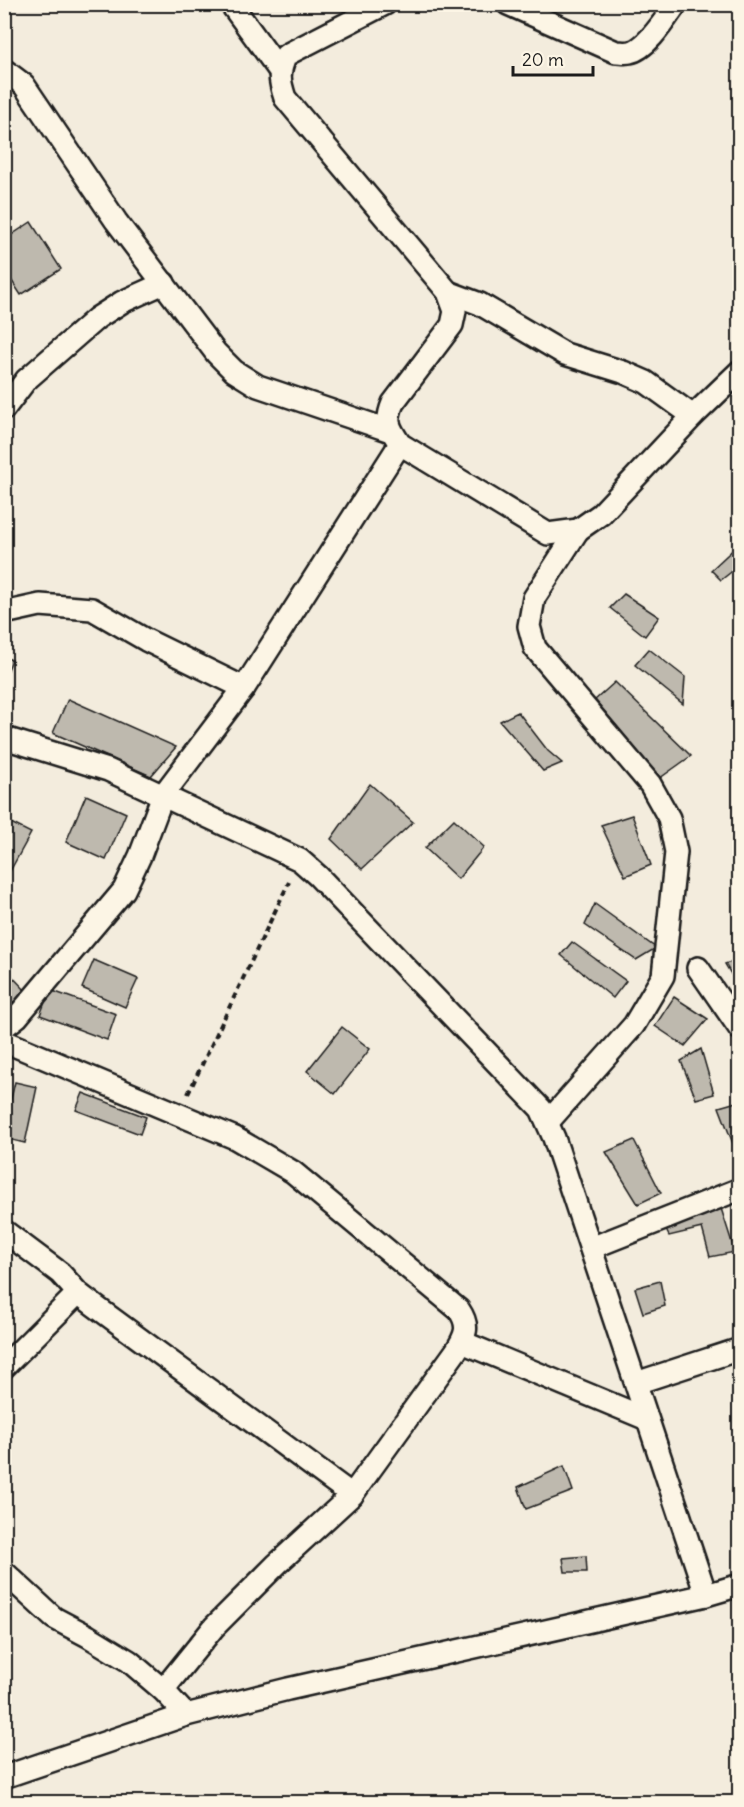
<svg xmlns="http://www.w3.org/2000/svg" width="744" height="1807" font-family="Delius,sans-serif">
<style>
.building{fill:#beb9ae;stroke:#1c1c1c;stroke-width:1.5}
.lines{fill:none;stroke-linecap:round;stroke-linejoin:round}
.street-casing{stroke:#1c1c1c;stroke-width:26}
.path{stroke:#1c1c1c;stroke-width:4;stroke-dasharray:6 4.5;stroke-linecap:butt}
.street{stroke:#fcf5e5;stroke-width:21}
</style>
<rect width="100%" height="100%" fill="#f3ecdd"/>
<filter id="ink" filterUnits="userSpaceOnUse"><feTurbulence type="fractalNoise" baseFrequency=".0167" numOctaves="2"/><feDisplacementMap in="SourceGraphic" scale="12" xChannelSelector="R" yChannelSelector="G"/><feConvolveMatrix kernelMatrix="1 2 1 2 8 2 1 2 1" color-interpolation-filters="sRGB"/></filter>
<g filter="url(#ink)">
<g class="building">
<path d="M31,222l30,47 -40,26 -17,-26v-29z"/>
<path d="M740,543v22l-19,15 -10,-10z"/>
<path d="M624,594l35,23 -14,19 -35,-28z"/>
<path d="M649,649l36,28 -2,27 -48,-39z"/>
<path d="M4,657l8,3 -8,19z"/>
<path d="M615,682l76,74 -31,22 -65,-78z"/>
<path d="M68,699l108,48 -25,29 -98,-43z"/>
<path d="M518,712l30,39 14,12 -19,8 -43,-50z"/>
<path d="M370,784l43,38 -51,47 -31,-30z"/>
<path d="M86,795l40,18 -20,47 -40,-18z"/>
<path d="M632,815l19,50 -26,11 -24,-51z"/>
<path d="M454,819l30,28 -26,32 -33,-31z"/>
<path d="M9,822l22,11 -27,49v-53z"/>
<path d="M595,904l61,44 -20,12 -51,-35z"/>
<path d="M572,942l54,39 -13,17 -52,-43z"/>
<path d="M740,959v27h-2l-13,-22z"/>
<path d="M94,960l44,19 -13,28 -43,-19z"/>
<path d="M4,968l22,23 -22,20z"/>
<path d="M50,990l66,24 -9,26 -67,-25z"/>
<path d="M674,997l34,22 -23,27 -30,-20z"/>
<path d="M342,1027l28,22 -35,45 -28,-23z"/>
<path d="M701,1049l13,45 -18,5 -15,-38z"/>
<path d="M15,1082l22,5 -12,56 -21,-5v-11z"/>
<path d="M83,1093l63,24 -6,17 -64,-24z"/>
<path d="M740,1101v52l-3,1 -18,-47z"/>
<path d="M634,1140l27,53 -23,11 -32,-52z"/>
<path d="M718,1199l17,53 -25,5 -8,-29 -33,8 -7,-14z"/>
<path d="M660,1281l5,25 -22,7 -8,-25z"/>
<path d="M564,1466l9,25 -47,18 -8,-22z"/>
<path d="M586,1556l1,16h-22l-2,-14z"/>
</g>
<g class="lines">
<defs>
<g id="street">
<path d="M231,4l48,66"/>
<path d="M385,4l-99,51c-8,18 -7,25 -1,43l163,194 7,19 -3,14 -59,78c-8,19 -4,24 7,41l148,90 30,-4 23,-16 92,-98 47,-45"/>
<path d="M508,4l108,48c5,0 10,1 14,0 17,-3 36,-34 46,-48"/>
<path d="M4,70l20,15 92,136 100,132 18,18 24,15 133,45"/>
<path d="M448,292l32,12 85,50 58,18 23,10 47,34"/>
<path d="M4,409l22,-29 71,-62 25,-16 42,-19"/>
<path d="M4,613l36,-8 52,4 54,31 98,48"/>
<path d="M4,736l7,4 97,30 192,90 18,16 223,233 13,29 152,457"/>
<path d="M698,968l42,61"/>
<path d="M4,1027l13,-10 107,-127 16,-34 23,-61 81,-107 156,-244"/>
<path d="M4,1041l231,97 58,34 166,138c11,16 7,25 -3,41l-104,144 -75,69 -63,63 -51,63"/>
<path d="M548,1122l86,-97 29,-49 13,-124 -7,-34 -19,-34 -115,-136 -6,-22 5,-28 44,-68"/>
<path d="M4,1231l56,42 18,20 17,13 257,189"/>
<path d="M591,1248l149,-59"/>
<path d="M462,1342l185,77"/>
<path d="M4,1367l74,-74"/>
<path d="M636,1383l104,-34"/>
<path d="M4,1572l50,46 34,18 41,25 34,29 23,25"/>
<path d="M4,1777l182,-62 102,-26 418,-94 34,-10"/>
</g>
</defs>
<use href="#street" class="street-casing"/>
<path class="path" d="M188,1094l101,-212"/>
<use href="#street" class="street"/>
</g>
</g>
<rect width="744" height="1807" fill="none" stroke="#fcf5e5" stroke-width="24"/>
<rect x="12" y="12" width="720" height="1783" fill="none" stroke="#1c1c1c" stroke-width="2" filter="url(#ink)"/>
<path d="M513 66v9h80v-9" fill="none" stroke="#1c1c1c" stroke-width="3"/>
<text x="522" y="66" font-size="18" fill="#1c1c1c" stroke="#fcf5e5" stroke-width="4.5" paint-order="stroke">20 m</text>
</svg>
